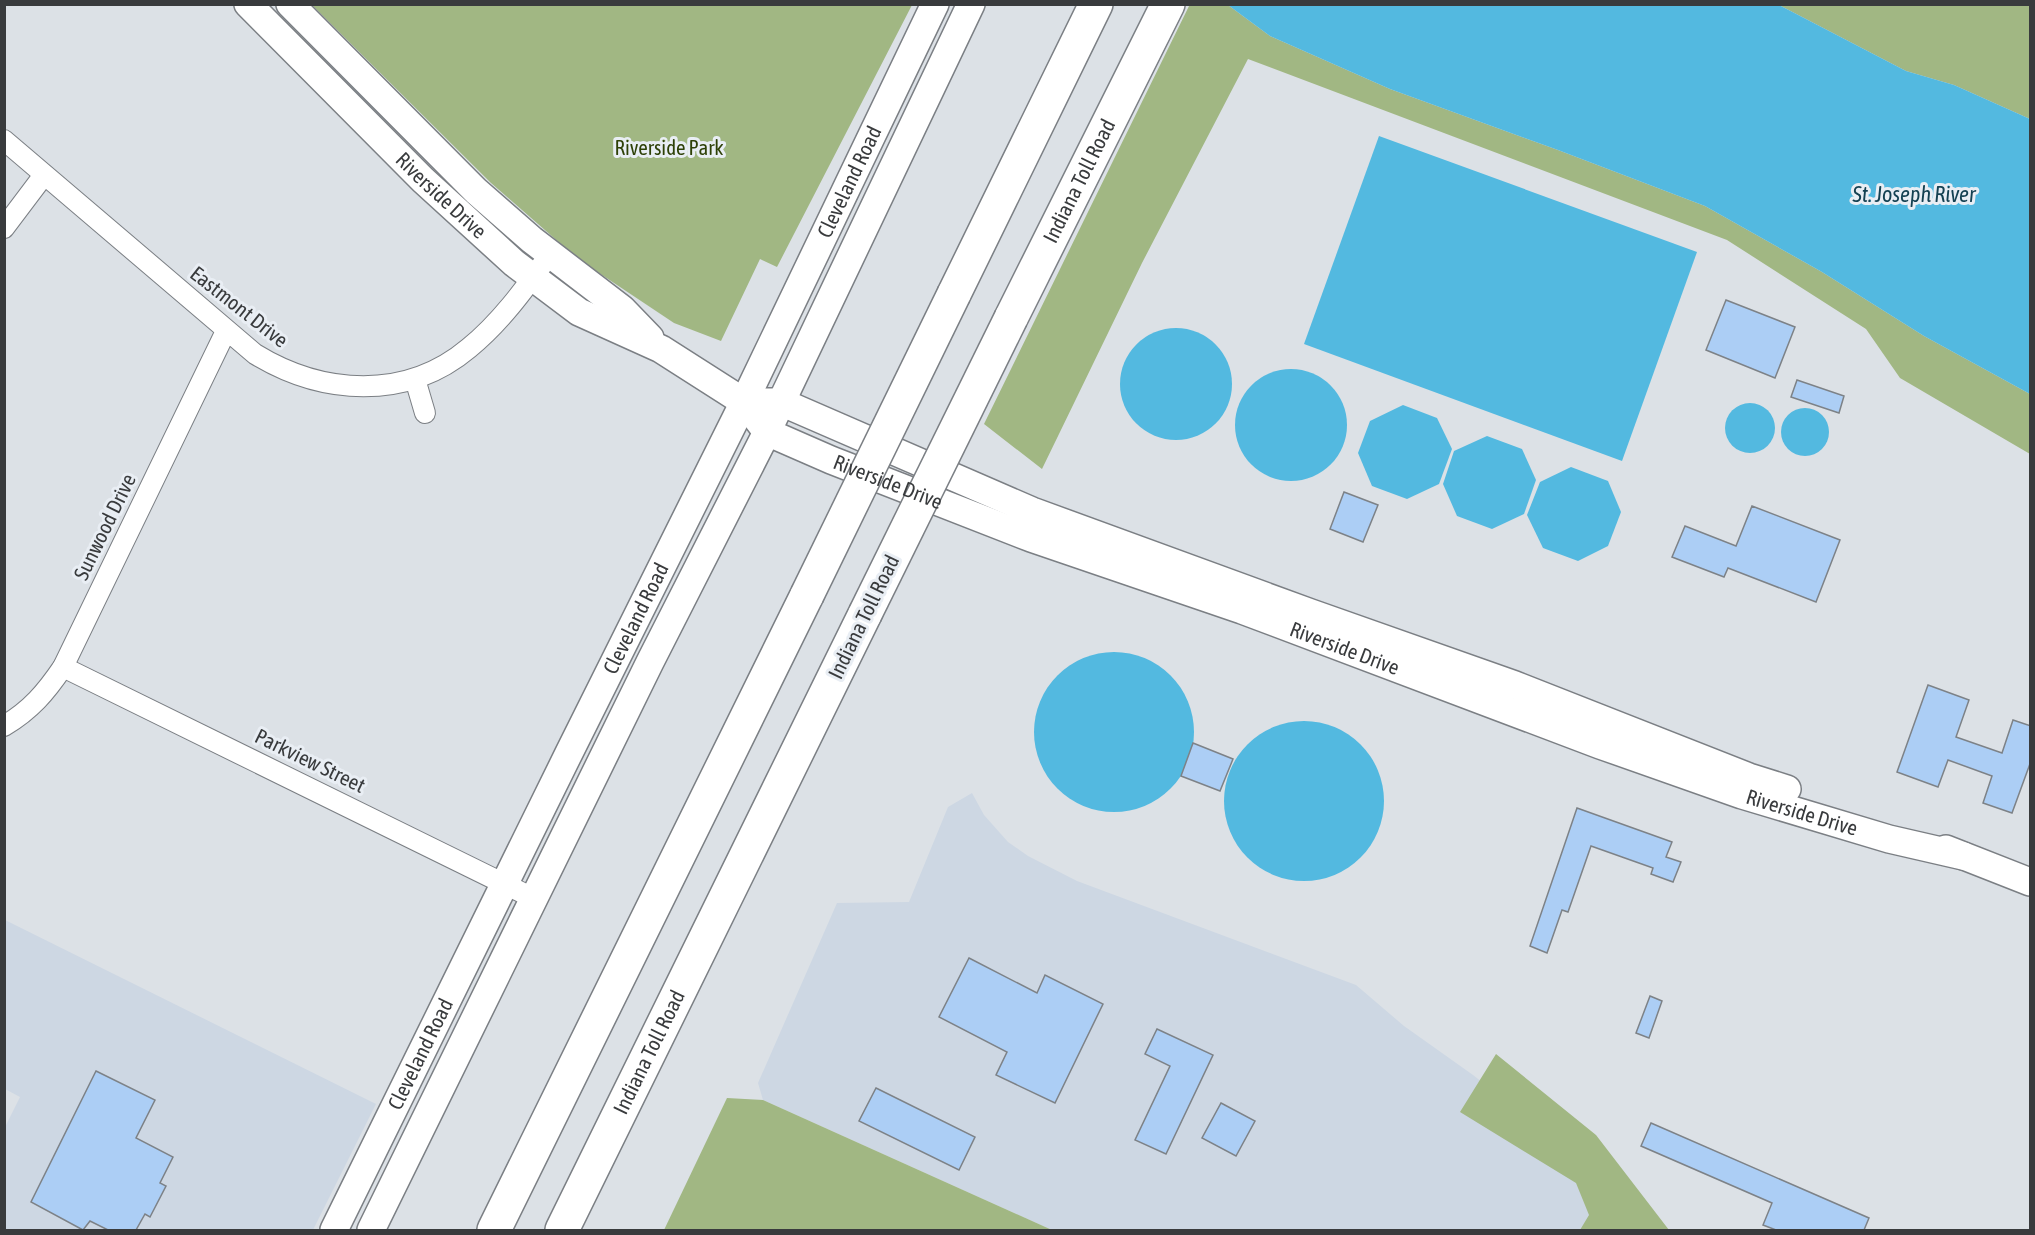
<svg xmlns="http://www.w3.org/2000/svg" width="2035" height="1235" font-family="'Asap Condensed',sans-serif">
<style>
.built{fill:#cdd7e3}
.green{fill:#a1b783}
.water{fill:#53b9e0}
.building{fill:#accef5;stroke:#7d8287;stroke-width:1.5}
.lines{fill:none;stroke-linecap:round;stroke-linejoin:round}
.street-casing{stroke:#7b7f84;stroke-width:22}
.secondary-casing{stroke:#7b7f84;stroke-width:30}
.highway-casing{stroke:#7b7f84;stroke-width:36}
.street{stroke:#fff;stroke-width:20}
.secondary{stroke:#fff;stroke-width:27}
.highway{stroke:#fff;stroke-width:33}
.highway-bridge-casing{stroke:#7b7f84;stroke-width:36;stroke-linecap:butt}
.highway-bridge{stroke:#fff;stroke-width:33}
.labels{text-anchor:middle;stroke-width:6;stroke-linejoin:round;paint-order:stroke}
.park-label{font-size:21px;fill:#2e4107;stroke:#e9eef4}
.street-label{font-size:21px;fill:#393b3d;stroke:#e9eef4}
.water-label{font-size:22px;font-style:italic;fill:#144152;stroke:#e9eef4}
</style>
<rect width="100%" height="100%" fill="#dce1e6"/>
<g class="built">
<path d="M972,793l12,22 24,27 20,14 49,25 279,104 48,41 69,49 59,47 76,71 -16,37h-540l-289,-130 -5,-17 79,-180 72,-1 39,-95z"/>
<path d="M5,920l371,184 -63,126h-308l-1,-101 16,-32 -15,-8z"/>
</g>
<g class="green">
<path d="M1190,4l38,1 42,31 120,53 168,61 147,56 117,66 102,64 106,58v60l-130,-76 -34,-49 -139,-89 -479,-181 -106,204 -100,206 -58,-45z"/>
<path d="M312,5h600l-135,262 -17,-8 -39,82 -47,-18 -96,-64 -87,-76z"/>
<path d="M1779,5h251v114l-76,-34 -48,-14z"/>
<path d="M1496,1054l100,81 73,95h-89l9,-15 -13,-32 -116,-71z"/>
<path d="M727,1098l36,2 289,130h-388z"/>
</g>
<g class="water">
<path d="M1228,5h551l127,66 48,14 76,34v275l-106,-58 -102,-64 -117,-66 -147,-56 -168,-61 -120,-53z"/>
<path d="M1379,136l318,116 -75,209 -318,-117z"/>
<circle cx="1176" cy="384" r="56"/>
<circle cx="1291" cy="425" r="56"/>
<circle cx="1750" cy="428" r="25"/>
<path d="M1403,405l34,13 15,31 -13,35 -32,15 -35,-13 -14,-33 12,-32z"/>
<circle cx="1805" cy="432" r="24"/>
<path d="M1487,436l35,13 14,31 -12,34 -32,15 -35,-13 -14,-32 11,-33z"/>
<path d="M1571,467l37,14 13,31 -13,34 -30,15 -35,-13 -16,-33 13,-33z"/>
<circle cx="1114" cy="732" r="80"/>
<circle cx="1304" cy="801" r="80"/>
</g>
<g class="building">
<path d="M1726,300l69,27 -20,51 -69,-28z"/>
<path d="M1797,380l47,16 -5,17 -48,-16z"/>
<path d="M1344,492l34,13 -15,37 -33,-13z"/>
<path d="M1752,506l88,34 -24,62 -88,-34 -4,9 -52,-20 13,-31 51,20z"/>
<path d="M1928,685l41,15 -13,37 46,16 11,-33 18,6v35l-19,52 -29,-10 9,-27 -44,-16 -10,27 -41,-15z"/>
<path d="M1193,743l40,16 -13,32 -39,-15z"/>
<path d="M1577,808l95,34 -6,15 15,5 -8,20 -22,-8 2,-6 -62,-22 -23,66 -6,-2 -15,43 -17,-7z"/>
<path d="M969,958l68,35 8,-18 58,29 -48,99 -59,-28 11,-23 -68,-35z"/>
<path d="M1650,996l12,5 -13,37 -13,-5z"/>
<path d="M1157,1029l56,26 -47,99 -31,-14 35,-74 -25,-12z"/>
<path d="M96,1071l59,29 -19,38 37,19 -13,26 6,3 -16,31 -5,-3 -9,16h-28l-18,-9 -7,9 -52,-28z"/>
<path d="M876,1088l99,49 -16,33 -100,-49z"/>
<path d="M1221,1103l34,18 -19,35 -34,-18z"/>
<path d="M1651,1123l218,95 -5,12h-88l-13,-5 9,-22 -131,-57z"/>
</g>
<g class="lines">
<defs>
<g id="street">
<path d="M4,140l251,214c67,41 151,47 214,-6 32,-26 57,-61 81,-94"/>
<path d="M4,228l40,-53"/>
<path d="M415,379l10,34"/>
<path d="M63,667l472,232"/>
<path d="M4,726c27,-16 42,-34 59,-59l163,-336"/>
</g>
<g id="secondary">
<path id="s1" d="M248,4l175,176 91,83 65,49 82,37 83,53 23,30 64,28 200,78 211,72 358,135 142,50 147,44 74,17"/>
<path d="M290,4l186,187 56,49 90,69 28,29"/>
<path d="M744,402h37l251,109 279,102 204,72 234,92 38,12"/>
<path d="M1946,849l84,33"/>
<path id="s2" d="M334,1230l235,-477 175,-351 191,-398"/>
<path d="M371,1230l279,-568 117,-230 204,-428"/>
</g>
<g id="highway">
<path d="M954,294l142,-290"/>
<path id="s3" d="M1011,318l157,-314"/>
<path d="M494,1230l313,-635"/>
<path id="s4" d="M562,1230l303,-616"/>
</g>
</defs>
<use href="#street" class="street-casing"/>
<use href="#secondary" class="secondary-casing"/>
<use href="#highway" class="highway-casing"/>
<use href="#street" class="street"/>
<use href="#secondary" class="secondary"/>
<use href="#highway" class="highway"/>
<defs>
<g id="highway-bridge">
<path d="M807,595l147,-301"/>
<path d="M865,614l146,-296"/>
</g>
</defs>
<use href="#highway-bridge" class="highway-bridge-casing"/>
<use href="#highway-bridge" class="highway-bridge"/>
</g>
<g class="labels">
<g class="park-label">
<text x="669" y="155">Riverside Park</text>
</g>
<g class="street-label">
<text dy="7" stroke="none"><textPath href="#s2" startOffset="1168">Cleveland Road</textPath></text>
<text dy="7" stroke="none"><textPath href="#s3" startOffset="153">Indiana Toll Road</textPath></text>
<text dy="7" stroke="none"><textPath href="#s1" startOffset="272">Riverside Drive</textPath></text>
<text transform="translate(239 307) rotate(38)" y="7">Eastmont Drive</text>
<text dy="7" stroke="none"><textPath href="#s1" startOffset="810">Riverside Drive</textPath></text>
<text transform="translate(105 527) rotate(-64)" y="7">Sunwood Drive</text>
<text transform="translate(864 617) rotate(-64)" y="7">Indiana Toll Road</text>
<text dy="7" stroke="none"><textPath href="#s2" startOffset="682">Cleveland Road</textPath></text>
<text dy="7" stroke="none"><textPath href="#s1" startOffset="1296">Riverside Drive</textPath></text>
<text transform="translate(310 761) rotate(26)" y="7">Parkview Street</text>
<text dy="7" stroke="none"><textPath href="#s1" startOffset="1782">Riverside Drive</textPath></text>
<text dy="7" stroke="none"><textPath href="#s4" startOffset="198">Indiana Toll Road</textPath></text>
<text dy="7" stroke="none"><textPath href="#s2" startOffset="196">Cleveland Road</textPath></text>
</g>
<g class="water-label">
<text x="1914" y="202">St. Joseph River</text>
</g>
</g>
<rect width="2035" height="1235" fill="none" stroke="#393b3d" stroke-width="12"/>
</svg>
